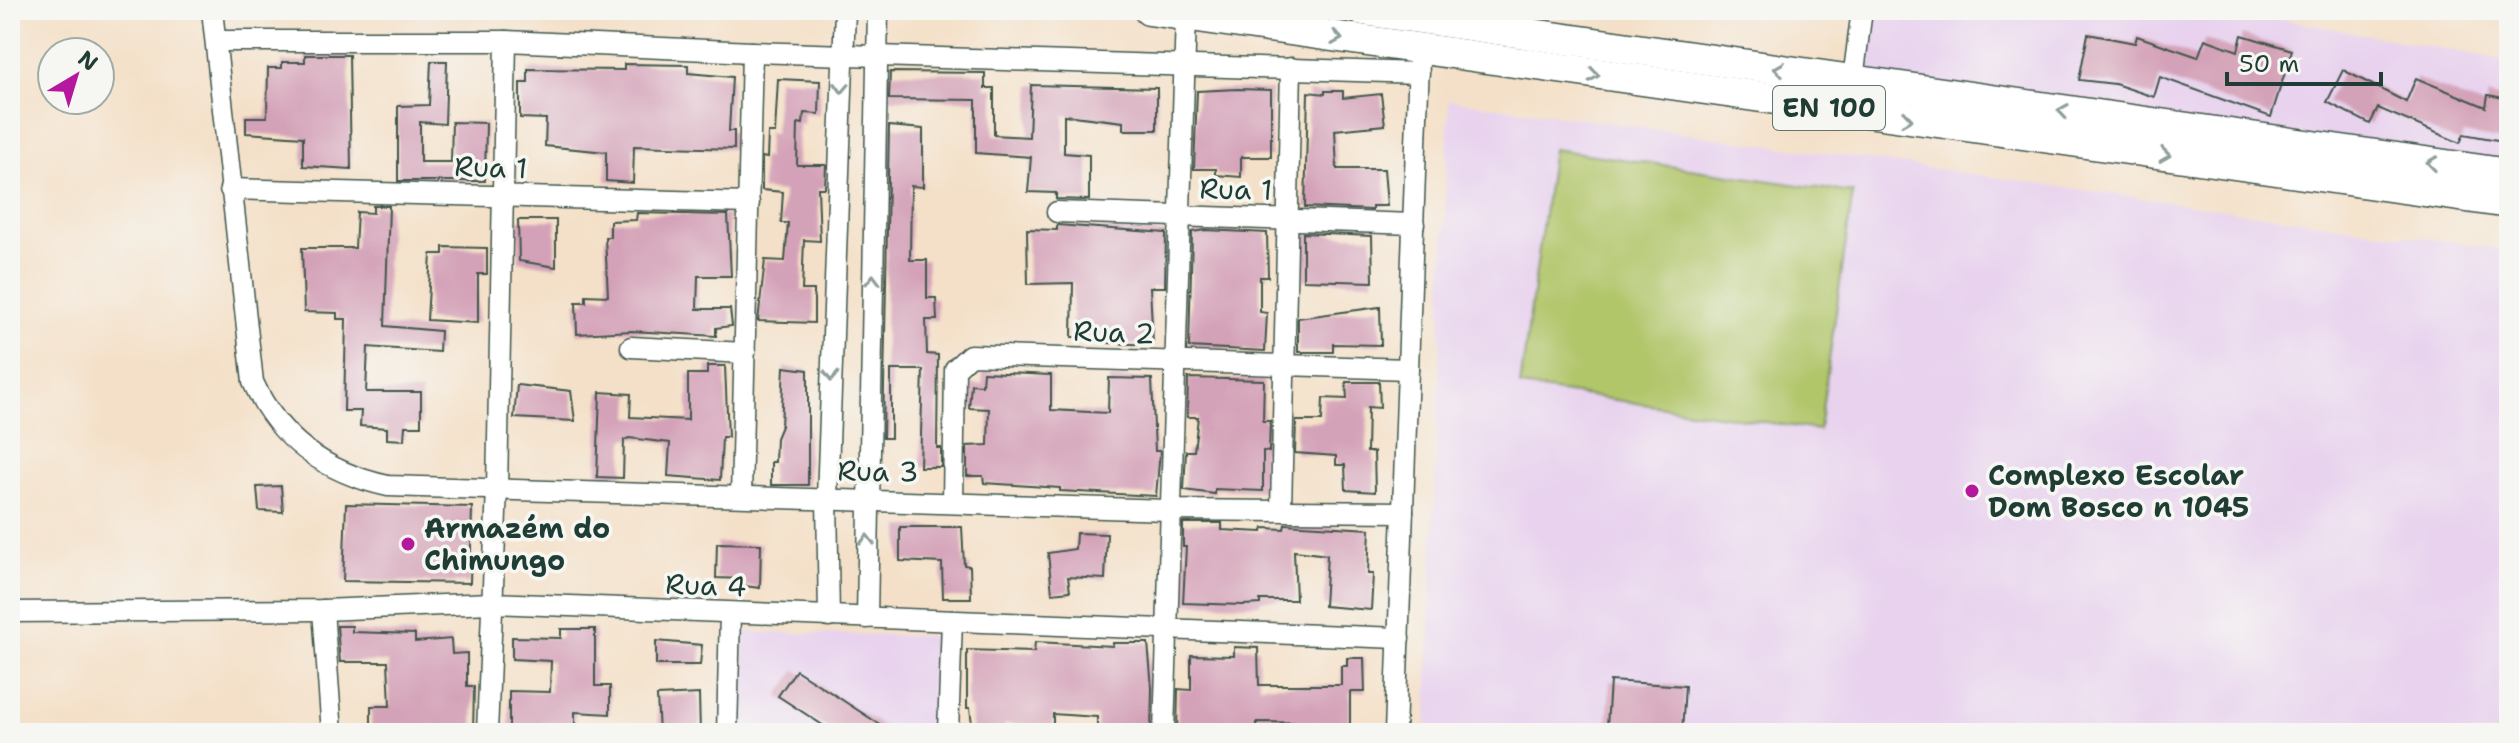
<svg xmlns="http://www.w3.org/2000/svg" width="2519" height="743" font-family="'Shantell Sans',sans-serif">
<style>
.built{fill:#e8d2ee}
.green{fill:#b1c569;stroke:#68814e;stroke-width:2}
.building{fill:#d4a2b8}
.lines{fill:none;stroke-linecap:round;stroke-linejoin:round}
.street-casing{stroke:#3f554a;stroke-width:23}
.primary-casing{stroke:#3f554a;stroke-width:33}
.street{stroke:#fff;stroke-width:20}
.primary{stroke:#fff;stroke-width:30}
.oneway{stroke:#8f9e9a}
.poi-dot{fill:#b5179e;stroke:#f6f6f2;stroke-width:3}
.labels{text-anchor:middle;stroke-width:7;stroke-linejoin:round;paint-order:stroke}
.shield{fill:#f6f6f2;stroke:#60746d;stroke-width:2}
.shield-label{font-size:26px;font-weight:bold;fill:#1f3d34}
.street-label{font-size:28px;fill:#1f3d34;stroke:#f6f6f2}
.poi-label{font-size:28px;font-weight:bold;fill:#1f3d34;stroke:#f6f6f2;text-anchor:start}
</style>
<rect width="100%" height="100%" fill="#f6f6f2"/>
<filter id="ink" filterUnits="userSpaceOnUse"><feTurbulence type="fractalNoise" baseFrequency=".0125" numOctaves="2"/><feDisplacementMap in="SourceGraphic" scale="16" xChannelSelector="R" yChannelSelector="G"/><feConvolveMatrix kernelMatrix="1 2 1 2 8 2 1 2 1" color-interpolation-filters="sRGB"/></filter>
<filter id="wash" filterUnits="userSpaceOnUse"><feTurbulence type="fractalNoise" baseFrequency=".006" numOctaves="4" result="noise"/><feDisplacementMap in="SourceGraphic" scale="32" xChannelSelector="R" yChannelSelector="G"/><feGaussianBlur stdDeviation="1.8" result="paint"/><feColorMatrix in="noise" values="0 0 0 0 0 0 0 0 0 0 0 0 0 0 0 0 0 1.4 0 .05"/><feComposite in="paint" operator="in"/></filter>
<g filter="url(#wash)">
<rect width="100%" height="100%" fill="#f4e0c8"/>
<g class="built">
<path d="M1862,10h371l276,51v113l-656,-95z"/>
<path d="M1449,100l1060,150v483h-1083z"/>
<path d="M743,632l191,4 -3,97h-190z"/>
</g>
<path class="green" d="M1553,149l300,44 -34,237 -299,-44z"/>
<g id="blocks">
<g class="building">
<path d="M2088,34l47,9 2,-7 61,21 7,-18 33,12 4,-16 50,15 -21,67 -111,-40 -6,20 -39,-13 -36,-4z"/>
<path d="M305,55h44l2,114 -48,-3v-29l-57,-4v-16h21l1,-49h14v-6h23z"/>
<path d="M431,61h16l-2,63 -25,-2v40h31l1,-40 34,1 -1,58h-87v-75l31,-1z"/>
<path d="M624,64l64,1v8l44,4 -3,54h5v18l-100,-3 -1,37 -27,-2v-29l-61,-6 1,-27 -26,-1v-35h8v-14l96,1z"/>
<path d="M2343,70l63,32 10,-24 70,29 2,-12 21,4v43l-45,-8 -4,9 -82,-35 -8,16 -43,-22z"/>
<path d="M890,72l95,1v15h9v47l35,2 2,-52 126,3v42h-34v-8l-59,-7v38l25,2v45l-33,-1v-6l-28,-1 3,-35 -55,-4v-53l-87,-1z"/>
<path d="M778,79l42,2 -1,33 -15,-1 -1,11 -5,-1 -1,42h29l-1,23h-7l2,53 -16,-1 -2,50h12v33l-56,-2 7,-61 20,1 3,-38h-7l2,-31 -21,-2v-33l5,1 1,-25h7z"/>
<path d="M1238,89l33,1v67h-30v20l-25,-2v-6h-22l3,-78z"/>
<path d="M1325,91h18v7l38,-4 4,31 -50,5 2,39h47l3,37h-15v4l-67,-3 3,-115 17,2z"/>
<path d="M889,126l34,3v58l-12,-1 -1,74h17v38h9l1,22h-11l1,34 11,1 -1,93h4v19h-21l3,-97h-32v68h-8z"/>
<path d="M373,206h16l-4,120 55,5 -1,21 -71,-5 -2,45h55v34h-16l-1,14 -17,-1v-11l-27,-2 1,-15h-17l2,-92h-9v-6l-33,-1 -2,-64h53l2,-36 16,1z"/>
<path d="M637,213l91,2 3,61h-33l-1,33h33l2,17 -16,2v8l-84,-5 -55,3 -1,-32h10v-7l22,1 -3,-59h5v-16l26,-1z"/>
<path d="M518,220h38v47l-37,-6z"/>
<path d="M1057,225l109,8 -1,54h-15l3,58 -44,-2v-6h-37l1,-54 -45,1 -1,-55 30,1z"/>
<path d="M1206,230l61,3 1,44h-8v35l7,1 -2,38 -76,-4 3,-115z"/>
<path d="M1303,233l69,3 1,46 -70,-2z"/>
<path d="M443,247l44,1v26h-9v49l-51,-3 4,-66h12z"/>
<path d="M1380,307l1,38 -48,-1v8h-35v-34z"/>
<path d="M707,366h18l3,71h-6l-2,43 -52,-4 2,-33 -41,-5 -5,2 -1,38 -26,-1 3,-85 31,2 -1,23 58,3v-46h19z"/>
<path d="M784,367l24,3v115h-37v-23h4l1,-24 5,-12z"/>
<path d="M983,372l68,3v35l57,3 1,-35 43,1 3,72h5l-4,45 -96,-5v-3l-76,-5 -1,-7h-16v-30l21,-1 1,-36 -20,-1 2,-24 11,1z"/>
<path d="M1188,378l76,2 -1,41h7l-1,31 -6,-1v40l-48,-2v5l-31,-4 2,-39h8l4,-34h-11z"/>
<path d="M1346,382h33l1,26 -12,-1 -1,45h7l1,40 -29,-2 -1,-25h-9v-9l-41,-3 1,-32h26l1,-23 24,1z"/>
<path d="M517,385l54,6 4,30 -61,-3z"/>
<path d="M281,486l2,26 -24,-1 -2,-24z"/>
<path d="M346,504l126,3 -2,76 -127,-2z"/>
<path d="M1183,523h39v7l40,2 1,-4 21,1 1,-5 85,5 -2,45h5l-2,36 -47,-4 3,-51 -33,-4 2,49h-36v4l-17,1 -60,-2 3,-56h-3z"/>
<path d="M900,527h62l2,38 6,1 1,32h-28l-1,-35 -42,-2z"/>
<path d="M1076,533l31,1 -2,45 -37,-2 2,14 -18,2 -4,-40 27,-4z"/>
<path d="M717,543l44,1 -1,44 -15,-2 -1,-7 -28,-1z"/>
<path d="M337,626h15v6l63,2v8l36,-3 1,15 15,-1v33h7l-1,47h-102v-27h19l-2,-44h-48z"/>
<path d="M561,629h34v57h15v28l-35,-2v21h-66v-42l41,1 1,-31 -39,-2v-22l49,1z"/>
<path d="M656,641l46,4 -2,20h-44z"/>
<path d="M1035,642l78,4v-3h35l4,45 -1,44 -54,1v-16l-44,-3v12l-48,-2 1,9h-33l-3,-25h-3v-58l67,2z"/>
<path d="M1234,647l24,1 1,37h82v-19h6v-8h17l1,34h-15v41h-28v-10l-65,-1v11h-80l1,-44 13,1v-35l43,1z"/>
<path d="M796,670l97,63h-58l-57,-37z"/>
<path d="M1610,681l75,5 -3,47 -75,-6z"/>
<path d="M699,694l1,39h-41l-2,-37z"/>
</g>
</g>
</g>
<g filter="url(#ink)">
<use href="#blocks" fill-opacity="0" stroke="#3f554a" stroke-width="2"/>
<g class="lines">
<defs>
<g id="street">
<path d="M212,10l41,372c26,58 74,91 135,104l781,24 234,2"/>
<path d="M217,41h289l246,11 667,21"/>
<path d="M1853,79l9,-69"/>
<path d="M230,189l519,14"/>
<path d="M1057,212l357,12"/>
<path d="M631,347l114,6"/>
<path d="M741,496l11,-444"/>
<path d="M953,501l2,-132 15,-14 438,14"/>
<path d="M1281,510l10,-442"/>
<path d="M323,610l9,123"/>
<path d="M10,612l313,-2 168,-7 908,35"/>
<path d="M829,617l-2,-119 18,-488"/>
<path d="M867,618l11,-608"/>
<path d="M487,733l10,-245 9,-447"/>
<path d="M727,733l3,-119"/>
<path d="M948,733l4,-112"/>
<path d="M1164,733l22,-718"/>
<path d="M1395,733l24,-672"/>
</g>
<g id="primary">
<path d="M1149,10l1360,193"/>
<path d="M1363,10l1146,164"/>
</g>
</defs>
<use href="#street" class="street-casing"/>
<use href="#primary" class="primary-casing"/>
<use href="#street" class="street"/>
<use href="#primary" class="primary"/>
</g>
<defs><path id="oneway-chevron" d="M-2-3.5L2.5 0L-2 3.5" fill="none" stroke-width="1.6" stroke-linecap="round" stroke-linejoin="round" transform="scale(2)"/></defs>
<g class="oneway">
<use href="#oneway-chevron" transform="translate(1337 38) rotate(9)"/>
<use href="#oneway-chevron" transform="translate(1779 69) rotate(-172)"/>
<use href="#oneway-chevron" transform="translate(1594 75) rotate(8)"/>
<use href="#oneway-chevron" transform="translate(842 88) rotate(92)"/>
<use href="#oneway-chevron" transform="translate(2063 111) rotate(-171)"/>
<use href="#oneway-chevron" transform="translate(1907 119) rotate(8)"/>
<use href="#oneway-chevron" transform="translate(2165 155) rotate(8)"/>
<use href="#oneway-chevron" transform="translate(2432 163) rotate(-172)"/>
<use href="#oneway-chevron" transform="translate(873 280) rotate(-89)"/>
<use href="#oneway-chevron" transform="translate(831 376) rotate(92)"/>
<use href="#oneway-chevron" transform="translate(867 540) rotate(-90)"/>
</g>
</g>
<g class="poi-dot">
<circle cx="1972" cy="491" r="8"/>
<circle cx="408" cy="544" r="8"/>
</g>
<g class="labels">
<rect class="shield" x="1773" y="86" width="112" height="44" rx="6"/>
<g class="shield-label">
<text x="1829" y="117">EN 100</text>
</g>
<g class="street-label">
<text transform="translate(491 167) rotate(2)" y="10">Rua 1</text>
<text transform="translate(1236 189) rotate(1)" y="10">Rua 1</text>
<text transform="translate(1114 332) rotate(2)" y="10">Rua 2</text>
<text transform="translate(878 471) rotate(1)" y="10">Rua 3</text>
<text transform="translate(706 585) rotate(2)" y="10">Rua 4</text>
</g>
<g class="poi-label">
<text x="1988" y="485">Complexo Escolar<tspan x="1988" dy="32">Dom Bosco n 1045</tspan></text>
<text x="424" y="538">Armazém do<tspan x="424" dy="32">Chimungo</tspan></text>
</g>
</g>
<rect width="2519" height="743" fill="none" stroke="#f6f6f2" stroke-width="40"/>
<g transform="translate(76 76) rotate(38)"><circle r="38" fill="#f6f6f2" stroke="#a0aca6" stroke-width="2"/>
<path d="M0-6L14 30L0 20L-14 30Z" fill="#b5179e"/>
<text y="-12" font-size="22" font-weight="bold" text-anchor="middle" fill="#1f3d34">N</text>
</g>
<path d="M2227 72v12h154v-12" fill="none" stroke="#1f3d34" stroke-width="4"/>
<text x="2239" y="72" font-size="24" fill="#1f3d34" stroke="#f6f6f2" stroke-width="6" paint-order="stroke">50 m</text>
</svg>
